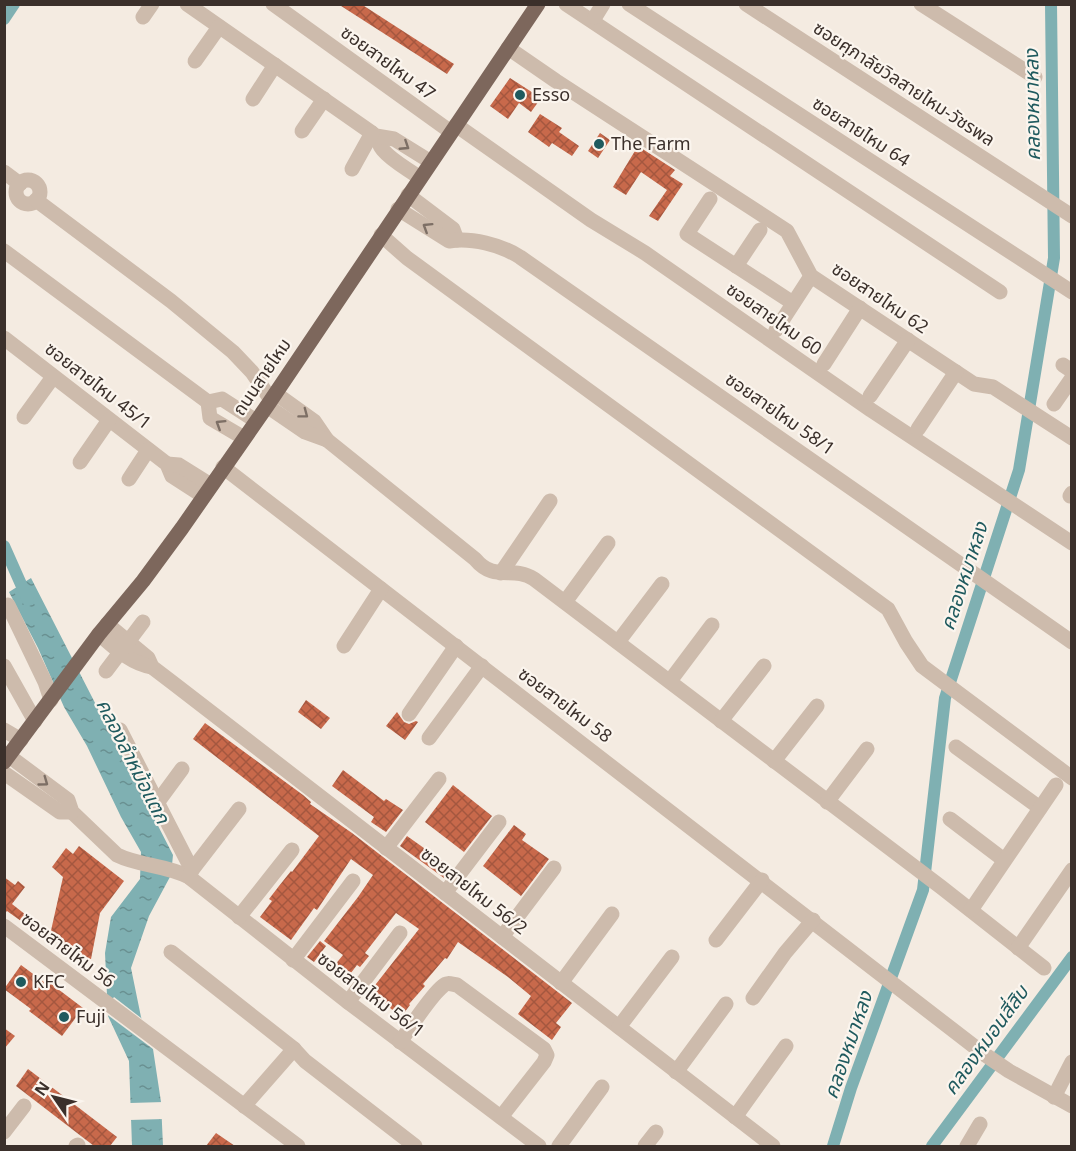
<svg xmlns="http://www.w3.org/2000/svg" width="1076" height="1151" font-family="'Noto Sans','Noto Sans Thai',sans-serif">
<style>
.water{fill:url(#water-ripples)}
.pier{fill:#f4ebe1}
.lines{fill:none;stroke-linecap:round;stroke-linejoin:round}
.canal{stroke:#7fb0b2;stroke-width:12}
.building{fill:url(#building-cross-hatch)}
.minor{stroke:#cdbbac;stroke-width:15}
.major{stroke:#7d675c;stroke-width:15}
.oneway{stroke:#7d6f65}
.poi-dot{fill:#1f5a5e;stroke:#fbf5ee;stroke-width:2}
.labels{text-anchor:middle;stroke-width:4.5;stroke-linejoin:round;paint-order:stroke}
.street-label{font-size:18px;fill:#3b302b;stroke:#fbf5ee}
.poi-label{font-size:18px;fill:#3b302b;stroke:#fbf5ee;text-anchor:start}
.water-label{font-size:20px;font-style:italic;fill:#1f5a5e;stroke:#fbf5ee}
</style>
<defs>
<pattern id="water-ripples" width="26" height="14" patternUnits="userSpaceOnUse" patternTransform="scale(1.5)"><rect width="26" height="14" fill="#7fb0b2"/><path d="M2 4q2-2 4 0t4 0M15 11q2-2 4 0t4 0" fill="none" stroke="#699091"/></pattern>
<pattern id="building-cross-hatch" width="8" height="8" patternUnits="userSpaceOnUse" patternTransform="scale(1.5)"><rect width="8" height="8" fill="#c8694b"/><path d="M0 0l8 8M0 8l8-8" fill="none" stroke="#a4573f"/></pattern>
</defs>
<rect width="100%" height="100%" fill="#f4ebe1"/>
<path class="water" d="M31,578l142,277 -2,20 -22,41 -18,52 10,49 12,32 8,53 2,44h-31l-3,-85 -21,-45 -3,-63 6,-36 29,-38 1,-27 -20,-35 -34,-71 -23,-39 -26,-59 -29,-56z"/>
<g class="pier">
<path d="M114,997l31,24 10,25 -2,3 -48,-36 -1,-3z"/>
<path d="M164,1102v17l-34,1v-17z"/>
</g>
<g class="lines">
<g class="canal">
<path d="M4,19l10,-15"/>
<path d="M4,546l24,54"/>
<path d="M833,1146l18,-58 72,-198 22,-192 74,-228 35,-212 -3,-254"/>
<path d="M932,1146l140,-189"/>
</g>
</g>
<g class="building">
<path d="M338,4h23l93,60 -7,10z"/>
<path d="M510,78l31,20 -10,14 -12,-9 -11,16 -18,-13z"/>
<path d="M540,114l22,14 -3,4 20,14 -7,10 -20,-13 -3,4 -21,-15z"/>
<path d="M600,133l10,7 -12,18 -10,-7z"/>
<path d="M638,146l37,24 -5,6 13,8 -25,37 -9,-5 18,-26 -26,-18 -15,23 -13,-8z"/>
<path d="M306,700l24,18 -9,11 -23,-17z"/>
<path d="M397,712l7,10 5,2 7,-3 2,1 -13,18 -19,-14z"/>
<path d="M205,723l98,72 8,7 -1,2 42,29 220,170 -16,20 5,4 -9,13 -34,-26 13,-18 -23,-19 -50,-35 -11,17 -2,-1 -22,26 2,2 -16,18 1,1 -9,12 -17,-14 -4,6 -15,-11 54,-69 -23,-16 -31,40 4,3 -9,11 -3,-2 -13,17 -14,-11 13,-16 -19,-14 34,-44 15,-22 -22,-16 -34,51 -3,-2 -23,32 -31,-23 12,-16 -3,-2 10,-13 12,-15 1,1 27,-36 -126,-97z"/>
<path d="M343,770l41,31 2,-2 17,11 -17,22 -15,-10 3,-5 -42,-31z"/>
<path d="M453,785l39,31 -28,36 -39,-30z"/>
<path d="M514,825l12,9 -4,6 27,19 -28,37 -38,-30z"/>
<path d="M407,836l45,32 -8,10 -44,-32z"/>
<path d="M79,846l45,35 -24,32 -9,46 -12,-2 -29,-22 13,-58 -11,-10 14,-19 7,6z"/>
<path d="M4,877l11,8 3,-4 7,6 -13,17 14,11 -5,6 -14,-10 -3,3z"/>
<path d="M320,941l6,5 -12,16 -7,-5z"/>
<path d="M21,965l27,20 2,-2 33,25 -21,28 -33,-25 2,-2 -27,-20z"/>
<path d="M4,1028l11,8 -11,13z"/>
<path d="M28,1069l89,68 -7,9h-16l-78,-60z"/>
<path d="M216,1133l19,13h-29z"/>
</g>
<g class="lines">
<g class="minor">
<path d="M187,4l185,129c6,5 6,11 11,17 9,11 25,19 37,28"/>
<path d="M273,4l178,128"/>
<path d="M566,4l434,288"/>
<path d="M629,4l443,288"/>
<path d="M746,4l326,212"/>
<path d="M921,4l114,73"/>
<path d="M143,17l9,-13"/>
<path d="M595,17l8,-13"/>
<path d="M508,48l48,33 231,150 24,45 163,108 19,3 79,51"/>
<path d="M195,61l24,-34"/>
<path d="M253,99l22,-34"/>
<path d="M456,125l135,95 54,33 226,157 201,133"/>
<path d="M302,131l22,-32"/>
<path d="M376,136l18,3 37,23"/>
<path d="M352,169l20,-36"/>
<path d="M4,172l16,12"/>
<circle cx="28" cy="192" r="12"/>
<path d="M408,195l45,34 4,11"/>
<path d="M710,199l-23,35 106,69"/>
<path d="M36,200l135,101 62,51 19,20 19,28"/>
<path d="M398,209l51,32c22,-4 52,4 71,16l552,385"/>
<path d="M381,235l26,23 481,351 18,33 16,24 150,112"/>
<path d="M4,251l204,151 2,16 34,20"/>
<path d="M736,266l24,-36"/>
<path d="M776,330l35,-54"/>
<path d="M4,338l163,126 5,12 31,20"/>
<path d="M824,364l36,-56"/>
<path d="M1063,365l9,6"/>
<path d="M275,393l39,28 13,19 148,119c20,24 37,6 59,20l407,308 103,81"/>
<path d="M870,396l38,-56"/>
<path d="M208,402l14,-3 34,22"/>
<path d="M1054,404l18,-26"/>
<path d="M267,406l38,26 22,8"/>
<path d="M24,417l29,-40"/>
<path d="M918,429l38,-57"/>
<path d="M80,462l29,-42"/>
<path d="M167,464l12,1 32,20"/>
<path d="M223,467l761,587 25,17 63,35"/>
<path d="M129,479l19,-29"/>
<path d="M1070,496l2,-3"/>
<path d="M501,573l49,-72"/>
<path d="M565,602l43,-59"/>
<path d="M8,605l37,77 6,18"/>
<path d="M107,624l41,34 4,9 21,16 600,463"/>
<path d="M99,634c15,13 32,30 53,33"/>
<path d="M618,642l44,-58"/>
<path d="M344,646l37,-57"/>
<path d="M4,666l31,55"/>
<path d="M106,671l37,-49"/>
<path d="M670,681l42,-56"/>
<path d="M409,714l47,-68"/>
<path d="M721,721l43,-55"/>
<path d="M4,730l17,10"/>
<path d="M120,730l72,140"/>
<path d="M429,738l53,-72"/>
<path d="M956,747l84,61"/>
<path d="M9,756l59,44 4,12 45,43c22,11 50,10 72,22l159,125 191,144"/>
<path d="M774,761l43,-55"/>
<path d="M4,773l56,39h12"/>
<path d="M827,802l40,-53"/>
<path d="M157,803l25,-34"/>
<path d="M950,819l54,41"/>
<path d="M386,848l53,-69"/>
<path d="M189,877l3,-7 47,-61"/>
<path d="M445,893l54,-71"/>
<path d="M971,910l85,-125"/>
<path d="M239,917l53,-67"/>
<path d="M4,926l294,220"/>
<path d="M502,937l52,-69"/>
<path d="M716,940l46,-60"/>
<path d="M1018,948l54,-78"/>
<path d="M171,952l123,97"/>
<path d="M293,960l60,-79"/>
<path d="M561,983l51,-69"/>
<path d="M753,998l32,-45 28,-33"/>
<path d="M348,1002l52,-69"/>
<path d="M619,1027l53,-70"/>
<path d="M400,1042c10,-14 31,-47 43,-56 4,-4 8,-2 14,-1l87,64 3,6 -3,7 -43,55"/>
<path d="M676,1072l50,-68"/>
<path d="M1054,1097l18,-35"/>
<path d="M244,1106l50,-57 11,12 110,85"/>
<path d="M735,1117l51,-71"/>
<path d="M4,1132l20,-26"/>
<path d="M76,1146l2,-1"/>
<path d="M559,1146l43,-59"/>
<path d="M645,1146l11,-14"/>
<path d="M967,1146l13,-22"/>
</g>
<path class="major" d="M4,762l95,-128 44,-53 39,-53 85,-122 271,-402"/>
</g>
<defs><path id="oneway-chevron" d="M-2-3.5L2.5 0L-2 3.5" fill="none" stroke-width="1.6" stroke-linecap="round" stroke-linejoin="round" transform="scale(1.5)"/></defs>
<g class="oneway">
<use href="#oneway-chevron" transform="translate(405 146) rotate(33)"/>
<use href="#oneway-chevron" transform="translate(427 227) rotate(-148)"/>
<use href="#oneway-chevron" transform="translate(304 414) rotate(37)"/>
<use href="#oneway-chevron" transform="translate(220 424) rotate(-148)"/>
<use href="#oneway-chevron" transform="translate(44 782) rotate(36)"/>
</g>
<g class="poi-dot">
<circle cx="520" cy="95" r="6"/>
<circle cx="599" cy="144" r="6"/>
<circle cx="21" cy="982" r="6"/>
<circle cx="64" cy="1017" r="6"/>
</g>
<g class="labels">
<g class="street-label">
<text transform="translate(388 63) rotate(36)" y="6">ซอยสายไหม 47</text>
<text transform="translate(904 84) rotate(33)" y="6">ซอยศุภาลัยวิลสายไหม-วัชรพล</text>
<text transform="translate(861 132) rotate(33)" y="6">ซอยสายไหม 64</text>
<text transform="translate(880 298) rotate(34)" y="6">ซอยสายไหม 62</text>
<text transform="translate(774 319) rotate(35)" y="6">ซอยสายไหม 60</text>
<text transform="translate(262 377) rotate(-56)" y="6">ถนนสายไหม</text>
<text transform="translate(98 386) rotate(38)" y="6">ซอยสายไหม 45/1</text>
<text transform="translate(780 414) rotate(35)" y="6">ซอยสายไหม 58/1</text>
<text transform="translate(565 705) rotate(37)" y="6">ซอยสายไหม 58</text>
<text transform="translate(474 891) rotate(38)" y="6">ซอยสายไหม 56/2</text>
<text transform="translate(68 950) rotate(37)" y="6">ซอยสายไหม 56</text>
<text transform="translate(371 995) rotate(37)" y="6">ซอยสายไหม 56/1</text>
</g>
<g class="poi-label">
<text x="532" y="101">Esso</text>
<text x="611" y="150">The Farm</text>
<text x="33" y="988">KFC</text>
<text x="76" y="1023">Fuji</text>
</g>
<g class="water-label">
<text transform="translate(1032 105) rotate(-91)" y="7">คลองหมาหลง</text>
<text transform="translate(964 576) rotate(-72)" y="7">คลองหมาหลง</text>
<text transform="translate(133 761) rotate(63)" y="7">คลองลำหม้อแตก</text>
<text transform="translate(986 1040) rotate(-54)" y="7">คลองหมอนสี่สิบ</text>
<text transform="translate(848 1045) rotate(-71)" y="7">คลองหมาหลง</text>
</g>
</g>
<rect width="1076" height="1151" fill="none" stroke="#3b302b" stroke-width="12"/>
<g transform="translate(54 1097) rotate(305)" stroke="#fbf5ee" stroke-width="4.5" paint-order="stroke">
<path d="M0-4.5L10 22L0 15L-10 22Z" fill="#3b302b"/>
<text y="-9" font-size="16" font-weight="bold" text-anchor="middle" fill="#3b302b">N</text>
</g>
</svg>
